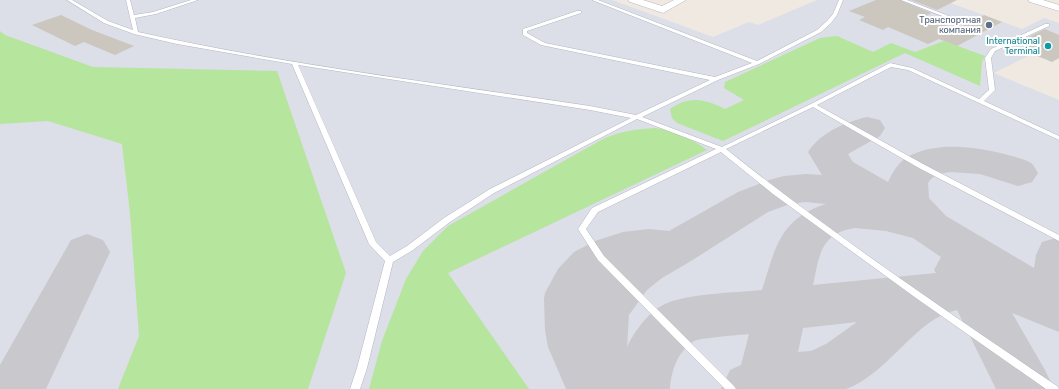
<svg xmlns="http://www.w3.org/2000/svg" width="1059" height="389" font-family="Rubik,sans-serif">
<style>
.airport{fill:#dcdee8}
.green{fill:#b6e59e}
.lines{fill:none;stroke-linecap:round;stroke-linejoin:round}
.taxiway{fill:#c9c8cc;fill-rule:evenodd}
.building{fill:#cbc7bf}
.lane-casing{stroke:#b4b7c1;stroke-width:1}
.street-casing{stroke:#b4b7c1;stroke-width:1}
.lane{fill:#fff;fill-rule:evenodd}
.street{fill:#fff;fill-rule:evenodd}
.service-dot{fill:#5c6f8a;stroke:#fff;stroke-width:1.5}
.culture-dot{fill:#0f9aa8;stroke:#fff;stroke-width:1.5}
.labels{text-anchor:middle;stroke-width:4;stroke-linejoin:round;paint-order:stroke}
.far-service-label{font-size:9px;fill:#4e5e75;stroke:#fff;text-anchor:end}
.far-culture-label{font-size:9px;fill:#0d838f;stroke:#fff;text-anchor:end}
</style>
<rect width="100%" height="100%" fill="#efe9e1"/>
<path class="airport" d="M0,0h612l101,37 36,-15 9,3 59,-25h125l80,29 22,-11 15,5v35l-7,4 -20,-8 -38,19 65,27v289h-1059z"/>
<g class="green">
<path d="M0,31l5,4 88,32 184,4 69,202 -38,116h-190l21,-53 -9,-123 -8,-69 -74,-23 -48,3z"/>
<path d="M837,36l36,16 18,-9 24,9 29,-11 41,15 -3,6 -2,24 -75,-33 -182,88 -46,-18 -5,-5 -2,-9c20,-14 35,-10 55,0l19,-9 -20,-12 1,-6 95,-44z"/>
<path d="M656,128c20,4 35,10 51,22l-259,123 81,116h-160l13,-48 24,-62 17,-28 25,-25 155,-87c18,-8 34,-10 53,-11z"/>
</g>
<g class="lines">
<g class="taxiway">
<path d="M867,117l13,3 5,8 -5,8 -32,18 5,8 35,20c5,-10 10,-20 21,-26 30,-15 68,-9 99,-1 7,2 17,4 23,8 3,2 5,7 7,10l-6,9 -14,4 -38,-12 -29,-2 -14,2 -7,6 -2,3 1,15 17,18 88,52 2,-13 6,-13 17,-5v95l-47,-19 33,57 9,19h-58l-39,-79c-40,7 -70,65 -111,79 -8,0 -21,0 -30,0 -31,0 -63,0 -95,0l9,-19 11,-5 8,-31c-9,1 -50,4 -55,7 -16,10 -23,30 -24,48h-104l-18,-42 -3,-17 -1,-31 1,-6 13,-24 16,-17 21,-11 28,-9 26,-3 20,2 69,-39 31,-12 15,-4 22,-2 16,1 -14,-23c12,-19 37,-30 59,-35zM806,202l20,2c-46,14 -51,45 -64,86 -28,3 -72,3 -97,14 -16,7 -31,28 -38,43l2,-32 18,-25 15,-12 29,-17 77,-49 22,-8zM855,228l31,3 27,7 28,19 -7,13 2,3 -123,12c6,-28 7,-52 42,-57zM857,322l-31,22 -15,7 -13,1 5,-24z"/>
<path d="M87,234l16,6 7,12 -64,137h-46v-24l71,-125z"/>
</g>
</g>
<g class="building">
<path d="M876,0h24l31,13 -7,4 32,12 28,-14 18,7 -45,24 -18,-7 -11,5 -40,-17 -5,3 -24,-10 6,-3 -16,-6z"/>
<path d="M911,0h46l-20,10z"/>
<path d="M61,15l31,15 42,16 -19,9 -31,-13 -9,4 -43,-21z"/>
<path d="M1045,29l14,6v23l-7,4 -19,-8 6,-3 -21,-9z"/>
</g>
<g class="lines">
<defs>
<g id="lane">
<path d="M67,0h5l36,21 25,9 -7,-30h4l4,15 19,-3 38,-12h7l-42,14 -21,4 3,14c149,33 301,51 452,74l46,9 74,-35 -169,-35 -18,-10v-6l54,-18h4v2l-54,18v2l18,10 170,34 37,-14 -160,-63h6l159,61 60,-31 10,-9 6,-7 6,-14h4l-6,15 -6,8 -10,9 -62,32 -41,16 -76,37 80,30 89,-43 79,-41 22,5 67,31 10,-9 -4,-32 6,-9 54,-25h4v2l-54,25 -4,7 4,32 -11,11 75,35v4l-151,-70 -17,-3 -74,38 106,59 136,71v6l-140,-73 -106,-61 -87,42c106,85 219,161 331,237l2,3h-13l-130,-91 -143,-104 -52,-42 -123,60 -12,17 18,27 130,130 2,3h-11l-127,-129 -20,-31 14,-21 124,-59 -79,-30 -143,74 -44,29 -37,28 -20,12 -26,106 -7,21h-10l7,-21 28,-107 -16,-17 -77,-180 -115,-20 -43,-10 -30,-11zM298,65l292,45 41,8 -141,71 -46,29 -37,28 -17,10 -14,-14z"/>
<path d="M901,0h6l47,18 -4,1z"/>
</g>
<g id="street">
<path d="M628,0h15l19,6 12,-6h12l-23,13 -33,-11z"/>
<path d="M1028,0h15l16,5v6l-29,-9z"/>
</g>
</defs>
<use href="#lane" class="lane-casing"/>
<use href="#street" class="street-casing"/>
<use href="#lane" class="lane"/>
<use href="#street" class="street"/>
</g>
<circle class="service-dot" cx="989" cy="25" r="4"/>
<circle class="culture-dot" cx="1048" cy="46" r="4"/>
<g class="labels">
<g class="far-service-label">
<text x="981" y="23">Транспортная<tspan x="981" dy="10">компания</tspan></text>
</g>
<g class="far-culture-label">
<text x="1040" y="44">International<tspan x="1040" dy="10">Terminal</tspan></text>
</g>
</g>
</svg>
